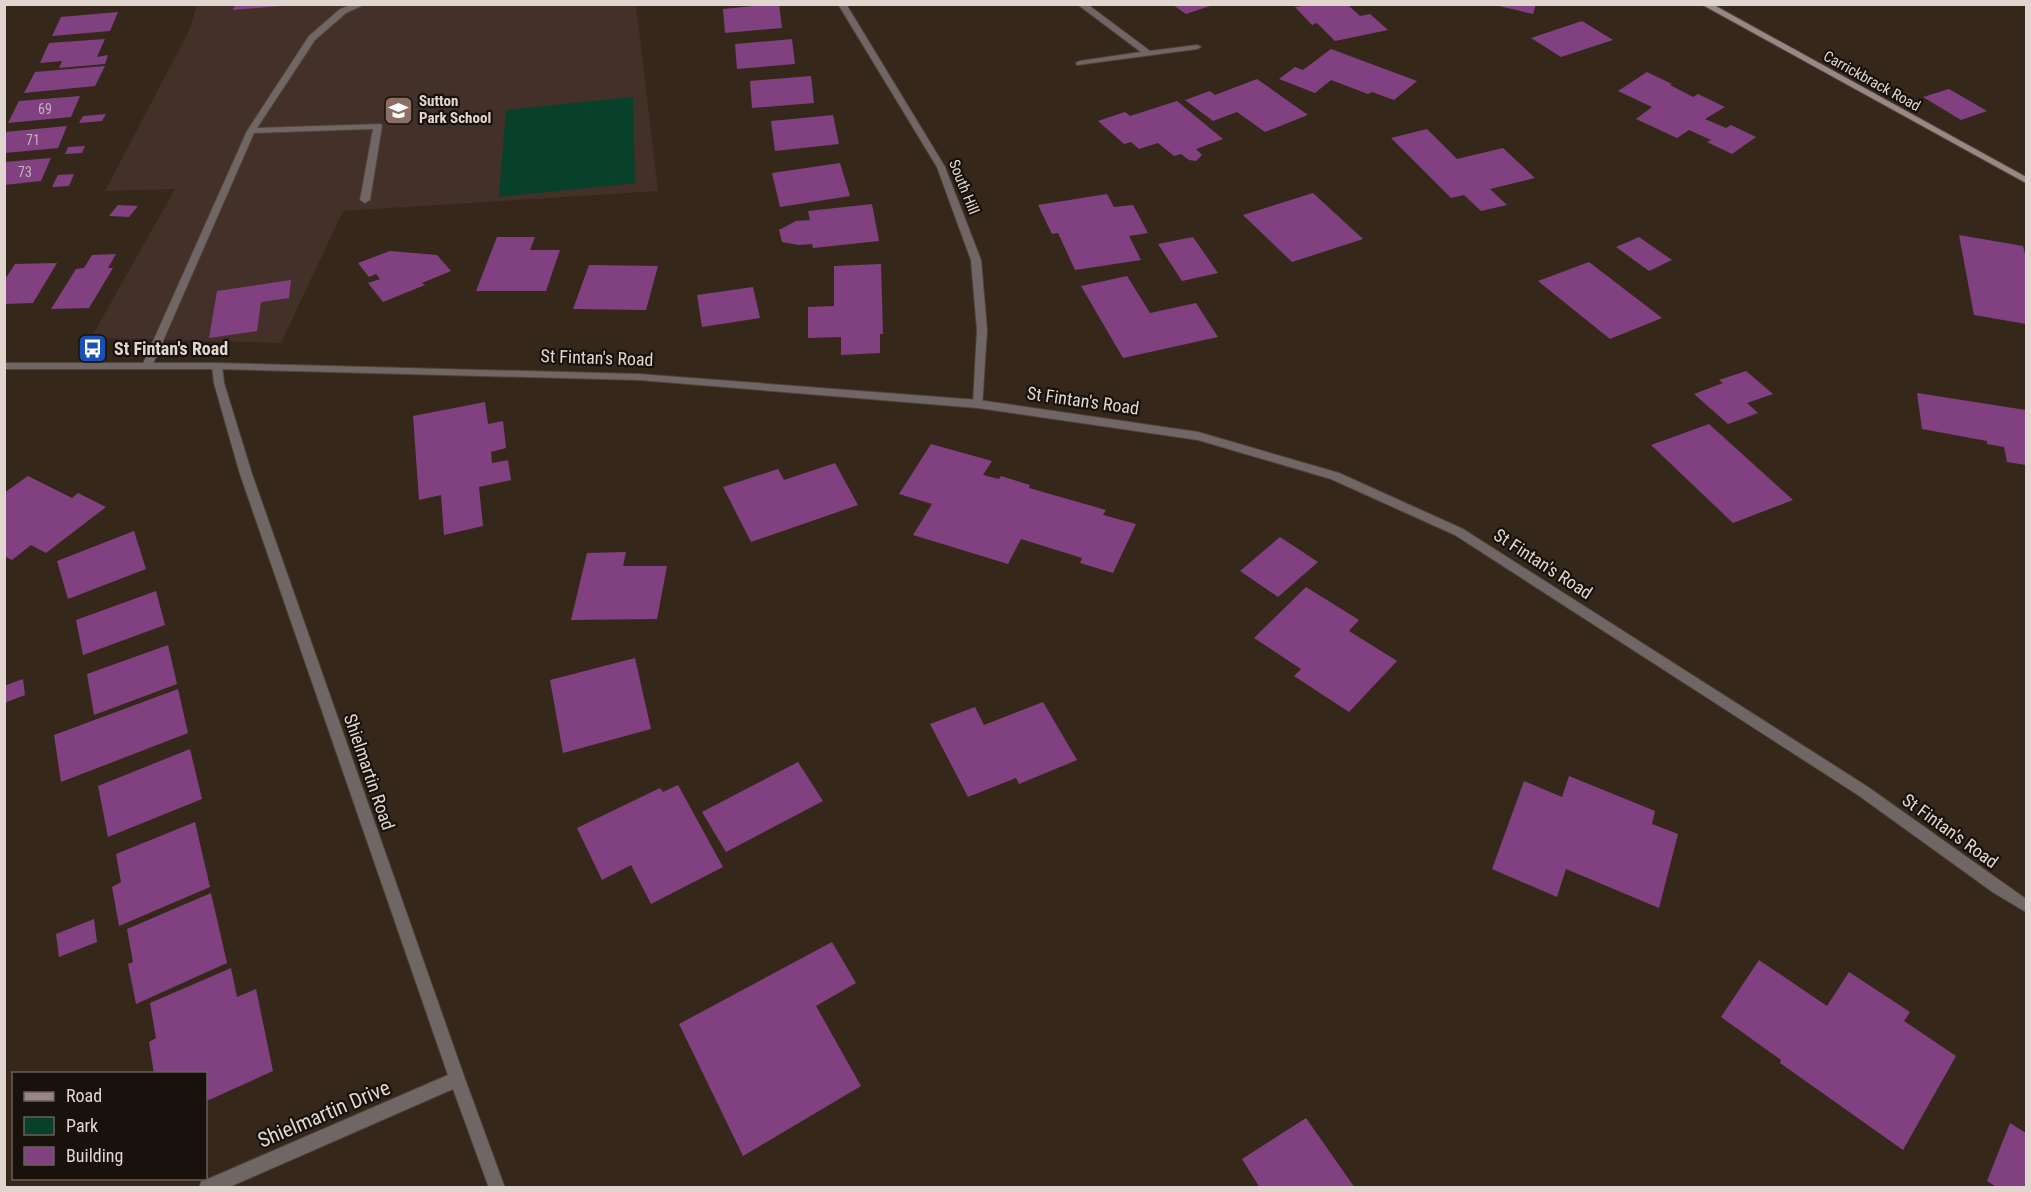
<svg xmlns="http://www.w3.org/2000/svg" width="2031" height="1192" font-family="'Roboto Condensed',sans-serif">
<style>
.education{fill:#423029}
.green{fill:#07402b}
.building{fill:#814181}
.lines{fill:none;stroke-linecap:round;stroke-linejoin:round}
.service-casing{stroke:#514338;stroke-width:2}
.minor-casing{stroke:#514338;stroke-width:2}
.tertiary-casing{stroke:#514338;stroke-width:2}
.secondary-casing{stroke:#514338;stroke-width:2}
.service{fill:#706665;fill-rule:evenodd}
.minor{fill:#706665;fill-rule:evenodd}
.tertiary{fill:#706665;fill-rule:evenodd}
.secondary{fill:#988785;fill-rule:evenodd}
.labels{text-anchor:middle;stroke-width:4.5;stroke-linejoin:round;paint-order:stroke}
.far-number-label{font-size:14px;fill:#c8b1bc}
.far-street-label{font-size:15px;fill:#e0d6cf;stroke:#18110c}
.far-poi-label{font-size:15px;font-weight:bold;fill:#e0d6cf;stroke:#18110c;text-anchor:start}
.poi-label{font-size:18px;font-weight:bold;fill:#e0d6cf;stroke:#18110c;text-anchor:start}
.street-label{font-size:18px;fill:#e0d6cf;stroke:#18110c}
.near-street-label{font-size:21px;fill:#e0d6cf;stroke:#18110c}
</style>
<rect width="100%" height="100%" fill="#36271b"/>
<path class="education" d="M197,5h439l22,186 -315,20 -62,132 -190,-5 84,-149 -70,2 84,-160z"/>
<path class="green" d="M633,97l2,86 -136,14 7,-87z"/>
<g class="building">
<path d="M775,4h4l3,24 -57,5 -2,-24z"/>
<path d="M1172,4h41v1l-27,9z"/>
<path d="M1490,4h46l-3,10z"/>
<path d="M235,5h46v1l-48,4z"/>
<path d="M1308,5h40l12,11 10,-2 18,16 -53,11 -18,-18 -5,2 -17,-18z"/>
<path d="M118,12l-8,19 -58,5 9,-19z"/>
<path d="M1582,21l31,19 -52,17 -30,-19z"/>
<path d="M105,39l-8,18 11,-2 -3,9 -46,4 3,-7 -22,2 9,-20z"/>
<path d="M792,39l3,25 -58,5 -2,-25z"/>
<path d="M1331,49l86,32 -23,19 -22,-8 -4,2 -37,-14 -16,13 -36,-14 16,-12 8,3z"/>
<path d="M105,66l-10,20 -71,7 11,-21z"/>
<path d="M1647,72l25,12 -2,1 23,12 5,-3 27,13 -20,12 21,9 5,-3 25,12 -24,17 -25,-12 4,-2 -22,-10 -12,8 -41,-19 16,-12 -34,-16z"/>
<path d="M811,76l3,27 -62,5 -2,-27z"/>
<path d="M1257,79l51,36 -43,17 -28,-20 -24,9 -28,-21 25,-9 5,4z"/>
<path d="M1949,89l38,22 -26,9 -38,-23z"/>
<path d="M80,96l-9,21 -63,6 11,-22z"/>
<path d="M1177,101l46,38 -27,10 6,6 -6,6 -7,-1 -8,-6 -7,2 -16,-13 -19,6 -8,-7 -7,2 -26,-23 27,-9 5,4z"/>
<path d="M106,114l-4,7 -23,2 4,-7z"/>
<path d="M833,115l6,29 -64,7 -4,-30z"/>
<path d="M67,126l-9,22 -53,5v-21z"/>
<path d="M1427,129l30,30 46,-11 32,30 -45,11 17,16 -26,6 -17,-16 -13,3 -60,-60z"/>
<path d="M85,146l-3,7 -17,1 3,-7z"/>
<path d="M51,158l-10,23 -37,4v-23z"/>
<path d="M840,163l10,33 -70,11 -8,-34z"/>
<path d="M74,174l-5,12 -17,1 6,-12z"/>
<path d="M1313,193l50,46 -71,23 -49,-47z"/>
<path d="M1107,194l7,13 19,-2 15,28 -19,3 12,24 -66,10 -17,-37 -6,1 -14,-29z"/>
<path d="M872,204l7,37 -66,7 -1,-4 -13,1 -17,-3 -3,-12 17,-9 14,-1 -2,-9z"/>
<path d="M118,205l20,1 -9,11 -20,-1z"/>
<path d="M1959,235l64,11 3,12v66l-52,-9z"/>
<path d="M497,237h38l-5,13h30l-14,41h-70z"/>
<path d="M1193,237l25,36 -36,8 -24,-37z"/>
<path d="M1639,237l33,23 -23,11 -33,-24z"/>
<path d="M390,251l47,4 14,16 -29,12 3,2 -42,17 -15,-19 12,-4 -4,-5 -7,3 -11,-14z"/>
<path d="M116,254l-8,14h5l-24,40 -38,1 25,-40 8,-1 8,-13z"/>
<path d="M1589,262l73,56 -52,21 -72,-58z"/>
<path d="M57,263l-24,40 -29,1v-23l11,-17z"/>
<path d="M881,264l2,70h-3v19l-39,2v-18l-33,1v-31l26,-1v-40z"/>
<path d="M589,265l69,1 -12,44 -73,-1z"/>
<path d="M1127,276l23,37 46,-10 22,34 -95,21 -42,-72z"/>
<path d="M291,280l-2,18 -28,4 -4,29 -48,7 8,-47z"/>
<path d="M753,287l7,31 -58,9 -5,-32z"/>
<path d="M1746,371l27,23 -26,9 11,10 -30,11 -34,-30 29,-11 -4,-3z"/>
<path d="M1917,393l109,17v55l-19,-3 -3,-15 -17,-3v-3l-65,-12z"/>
<path d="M485,402l3,22 15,-3 3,27 -15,4 1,11 16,-3 3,20 -32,7 4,39 -39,9 -3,-40 -22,5 -6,-84z"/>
<path d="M1709,424l84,76 -60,23 -82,-78z"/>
<path d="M931,444l61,17 -9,14 16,4 2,-3 29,9 -1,3 77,22 -3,5 33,9 -23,49 -33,-10 2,-5 -61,-19 -13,25 -95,-29 19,-31 -33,-10z"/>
<path d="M835,463l23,42 -107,37 -28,-55 55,-18 6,11z"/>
<path d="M28,476l44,22 6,-5 28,14 -60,46 -15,-8 -19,15 -8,-4v-63z"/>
<path d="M134,531l12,38 -78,30 -11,-38z"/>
<path d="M1280,537l38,25 -40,35 -38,-26z"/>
<path d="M626,552l-3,14h44l-10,53 -86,1 16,-67z"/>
<path d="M1306,587l53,33 -10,11 48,30 -48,51 -55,-36 7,-7 -47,-31z"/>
<path d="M156,591l9,34 -82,30 -7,-35z"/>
<path d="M168,645l9,39 -83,31 -7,-41z"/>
<path d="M635,658l16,71 -88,24 -13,-73z"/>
<path d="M23,679l2,16 -21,8v-17z"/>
<path d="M178,689l10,44 -127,49 -7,-47z"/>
<path d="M1043,702l34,58 -58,24 -3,-6 -48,19 -38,-73 45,-17 9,18z"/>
<path d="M190,749l12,50 -94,38 -10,-51z"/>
<path d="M798,762l25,39 -97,51 -24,-40z"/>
<path d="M1569,776l86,35 -3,13 26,10 -19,74 -93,-39 -9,28 -65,-28 32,-88 38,16z"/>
<path d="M678,785l45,82 -72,37 -20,-39 -29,15 -25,-52 83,-40 3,4z"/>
<path d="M195,822l15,65 -91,39 -7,-39 9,-5 -5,-28z"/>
<path d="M211,893l16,70 -91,41 -8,-40 5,-2 -6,-33z"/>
<path d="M94,919l3,23 -38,15 -3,-23z"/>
<path d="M832,942l24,41 -40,23 45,80 -118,70 -64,-132z"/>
<path d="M1759,960l68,46 22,-34 61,40 -6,9 52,35 -53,94 -123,-87 1,-3 -60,-43z"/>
<path d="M231,968l6,29 19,-8 17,82 -64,29 -3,-1v-25h-52l-5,-32 7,-4 -6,-35z"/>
<path d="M1306,1118l49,70h-95l-18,-29z"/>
<path d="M2010,1123l16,10v55h-28l-11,-7z"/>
</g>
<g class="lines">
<defs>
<path id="service" d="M353,4h13l-20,9 -31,27 -58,88 124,-4 1,2 -12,74 -5,3 -5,-3 13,-71 -119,4 -102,233 -5,3 -4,-1 -1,-2 105,-235 62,-95 31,-27z"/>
<g id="minor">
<path d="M838,4h8l99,163 36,93 6,70 -5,77 -4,1 -5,-4 4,-74 -6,-70 -34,-93z"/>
<path d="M1077,4h10l63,47 47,-6 4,2 -4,2 -120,16 -1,-2 4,-2 61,-9z"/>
<path d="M217,363l5,3 2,17 28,91 213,605 40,109h-16l-36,-99 -226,99h-28l2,-6 247,-107 -208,-601 -26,-91 -2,-17z"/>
</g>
<path id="tertiary" d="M4,363h213l422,11 339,26 220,32 141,41 124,56 405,258 158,112v13l-32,-19 -136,-98 -403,-260 -124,-56 -133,-39 -220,-32 -339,-28 -422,-11h-213z"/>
<path id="secondary" d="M1701,4h11l314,173v6z"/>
</defs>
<use href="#service" class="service-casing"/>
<use href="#minor" class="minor-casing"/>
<use href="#tertiary" class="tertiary-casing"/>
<use href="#secondary" class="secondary-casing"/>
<use href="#service" class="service"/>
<use href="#minor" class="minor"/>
<use href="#tertiary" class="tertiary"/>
<use href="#secondary" class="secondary"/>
</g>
<defs>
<symbol id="school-square" viewBox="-11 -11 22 22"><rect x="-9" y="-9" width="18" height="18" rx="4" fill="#8d6e63" stroke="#18110c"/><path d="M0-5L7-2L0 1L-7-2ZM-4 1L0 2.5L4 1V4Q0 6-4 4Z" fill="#fff"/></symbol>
<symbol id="bus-square" viewBox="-11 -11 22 22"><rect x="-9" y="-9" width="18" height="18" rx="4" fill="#1a4fb4" stroke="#18110c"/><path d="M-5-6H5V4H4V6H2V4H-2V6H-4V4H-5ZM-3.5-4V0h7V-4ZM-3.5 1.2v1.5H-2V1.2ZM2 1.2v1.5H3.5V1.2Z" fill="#fff"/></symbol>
</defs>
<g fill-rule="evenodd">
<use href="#school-square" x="382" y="94" width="33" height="33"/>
<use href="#bus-square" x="76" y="332" width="33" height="33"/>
</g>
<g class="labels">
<g class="far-number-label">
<text x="45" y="114">69</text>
<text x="33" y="145">71</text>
<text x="25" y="177">73</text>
</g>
<g class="far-street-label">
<text transform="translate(1872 81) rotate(29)" y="5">Carrickbrack Road</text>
<text transform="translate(964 187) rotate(68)" y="5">South Hill</text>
</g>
<g class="far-poi-label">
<text x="419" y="106">Sutton<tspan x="419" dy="17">Park School</tspan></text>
</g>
<g class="poi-label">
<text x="114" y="355">St Fintan's Road</text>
</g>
<g class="street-label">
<text transform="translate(597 358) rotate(2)" y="6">St Fintan's Road</text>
<text transform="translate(1083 401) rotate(8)" y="6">St Fintan's Road</text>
<text transform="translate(1543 564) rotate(33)" y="6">St Fintan's Road</text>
<text transform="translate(369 772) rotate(71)" y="6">Shielmartin Road</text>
<text transform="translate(1950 831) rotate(36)" y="6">St Fintan's Road</text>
</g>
<g class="near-street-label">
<text transform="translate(324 1114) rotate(-23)" y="7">Shielmartin Drive</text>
</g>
</g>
<rect width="2031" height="1192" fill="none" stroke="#e0d6cf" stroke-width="12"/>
<rect x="12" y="1072" width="195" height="108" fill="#18110c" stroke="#68605a" stroke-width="1.5"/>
<rect x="24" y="1092" width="30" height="9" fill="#988785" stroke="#68605a" stroke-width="1.5"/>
<text x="66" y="1102" font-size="18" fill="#e0d6cf">Road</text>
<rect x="24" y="1117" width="30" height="18" fill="#07402b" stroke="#68605a" stroke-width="1.5"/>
<text x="66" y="1132" font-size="18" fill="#e0d6cf">Park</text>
<rect x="24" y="1147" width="30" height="18" fill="#814181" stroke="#68605a" stroke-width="1.5"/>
<text x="66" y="1162" font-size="18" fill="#e0d6cf">Building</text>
</svg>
